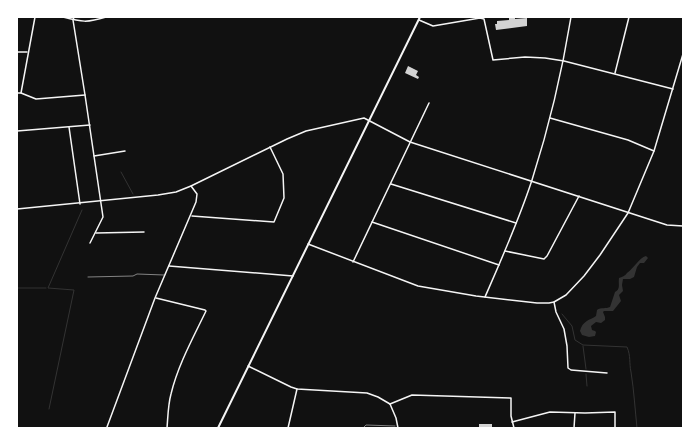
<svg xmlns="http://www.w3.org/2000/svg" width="700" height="445" font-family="'Space Grotesk',sans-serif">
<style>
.water{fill:#333}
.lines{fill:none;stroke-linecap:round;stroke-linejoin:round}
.stream{stroke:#333;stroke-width:1}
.building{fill:#d3d3d3}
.path{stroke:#f5f5f5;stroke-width:0.5}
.service{stroke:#f5f5f5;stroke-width:0.5}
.minor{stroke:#f5f5f5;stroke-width:1.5}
.secondary{stroke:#f5f5f5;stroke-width:2}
</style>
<rect width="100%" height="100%" fill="#111"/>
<path class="water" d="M646,256l2,2 -4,5h-4l-3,4 -3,10 -4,2h-7l-1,6 1,6 -4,4 2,6 -8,10h-9l-1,1 2,5v3l-4,3 -5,-1 -5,4 1,4 3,1 1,1 -1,4 -6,1 -7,-2 -2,-4c2,-10 10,-11 16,-15l1,-6c4,-3 9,-1 13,-3l5,-15c6,-3 3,-8 4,-14 3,-1 6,-2 8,-5 7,-5 12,-15 19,-17z"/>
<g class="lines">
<g class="stream">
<path d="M121,172l12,22"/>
<path d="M17,288h29"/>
<path d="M562,314l10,12 3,14 8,5 44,2c4,9 2,16 4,25 3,19 4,37 6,56"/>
<path d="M583,346l3,23"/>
<path d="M586,374l1,12"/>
<path d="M49,409l25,-119 -26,-2 34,-78"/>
</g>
</g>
<g class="building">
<path d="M509,17h6v2l12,-1v8l-31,4 -1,-6h2v-3l12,-1z"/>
<path d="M408,66l10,5 -2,4 3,2 -1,2 -13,-6z"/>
<rect x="479" y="424" width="13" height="4"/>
</g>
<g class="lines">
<path class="path" d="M363,428l3,-3 29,1"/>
<path class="service" d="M88,277l45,-1 4,-2 27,1"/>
<g class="minor">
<path d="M63,17c19,5 24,6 43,0"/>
<path d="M74,17l-1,3 12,75 18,122 -13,26"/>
<path d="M419,20l14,6 47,-8 4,1 9,41 32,-3 20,1 19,3 109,28"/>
<path d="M17,52h10"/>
<path d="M615,73l14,-56"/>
<path d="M17,93h4l15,6 49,-4"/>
<path d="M21,93l14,-76"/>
<path d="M550,118l78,22 26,11"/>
<path d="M69,127l11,77"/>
<path d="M17,131l73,-6"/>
<path d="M94,156l31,-5"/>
<path d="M391,184l125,39"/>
<path d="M17,209l141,-14 18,-3 15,-6 96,-47 19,-8 58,-13 46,24 257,83 16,1"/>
<path d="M192,216l82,6 10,-24 -1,-24 -13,-27"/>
<path d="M372,222l127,43"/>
<path d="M96,233l48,-1"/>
<path d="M308,244l110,42 58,10 61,7h12l5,-1 12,-7 18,-19 16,-21 28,-42 26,-62 29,-97"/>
<path d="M505,251l39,8 3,-3 32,-60"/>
<path d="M353,262l76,-159"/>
<path d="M169,266l124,10"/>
<path d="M485,297c17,-39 34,-77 47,-117 17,-53 30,-108 39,-163"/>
<path d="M156,298l49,12 1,1c-13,27 -28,54 -35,83 -3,11 -3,22 -4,34"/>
<path d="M554,302l2,10 8,17 3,17 1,22 3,2 36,3"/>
<path d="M248,366l43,21 6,2 70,4 11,4 12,7"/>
<path d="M390,404l22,-9 99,3v18l3,12"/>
<path d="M390,404l6,14 2,10"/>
<path d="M512,422l38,-10 35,1 30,-1v16"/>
<path d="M107,427l48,-129 41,-96 1,-8 -6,-8"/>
<path d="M86,428h112"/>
<path d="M288,428l9,-39"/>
<path d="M574,428l1,-15"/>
</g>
<path class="secondary" d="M218,428l202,-411"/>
</g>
<rect width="700" height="445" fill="none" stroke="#ffffff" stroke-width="36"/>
</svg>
